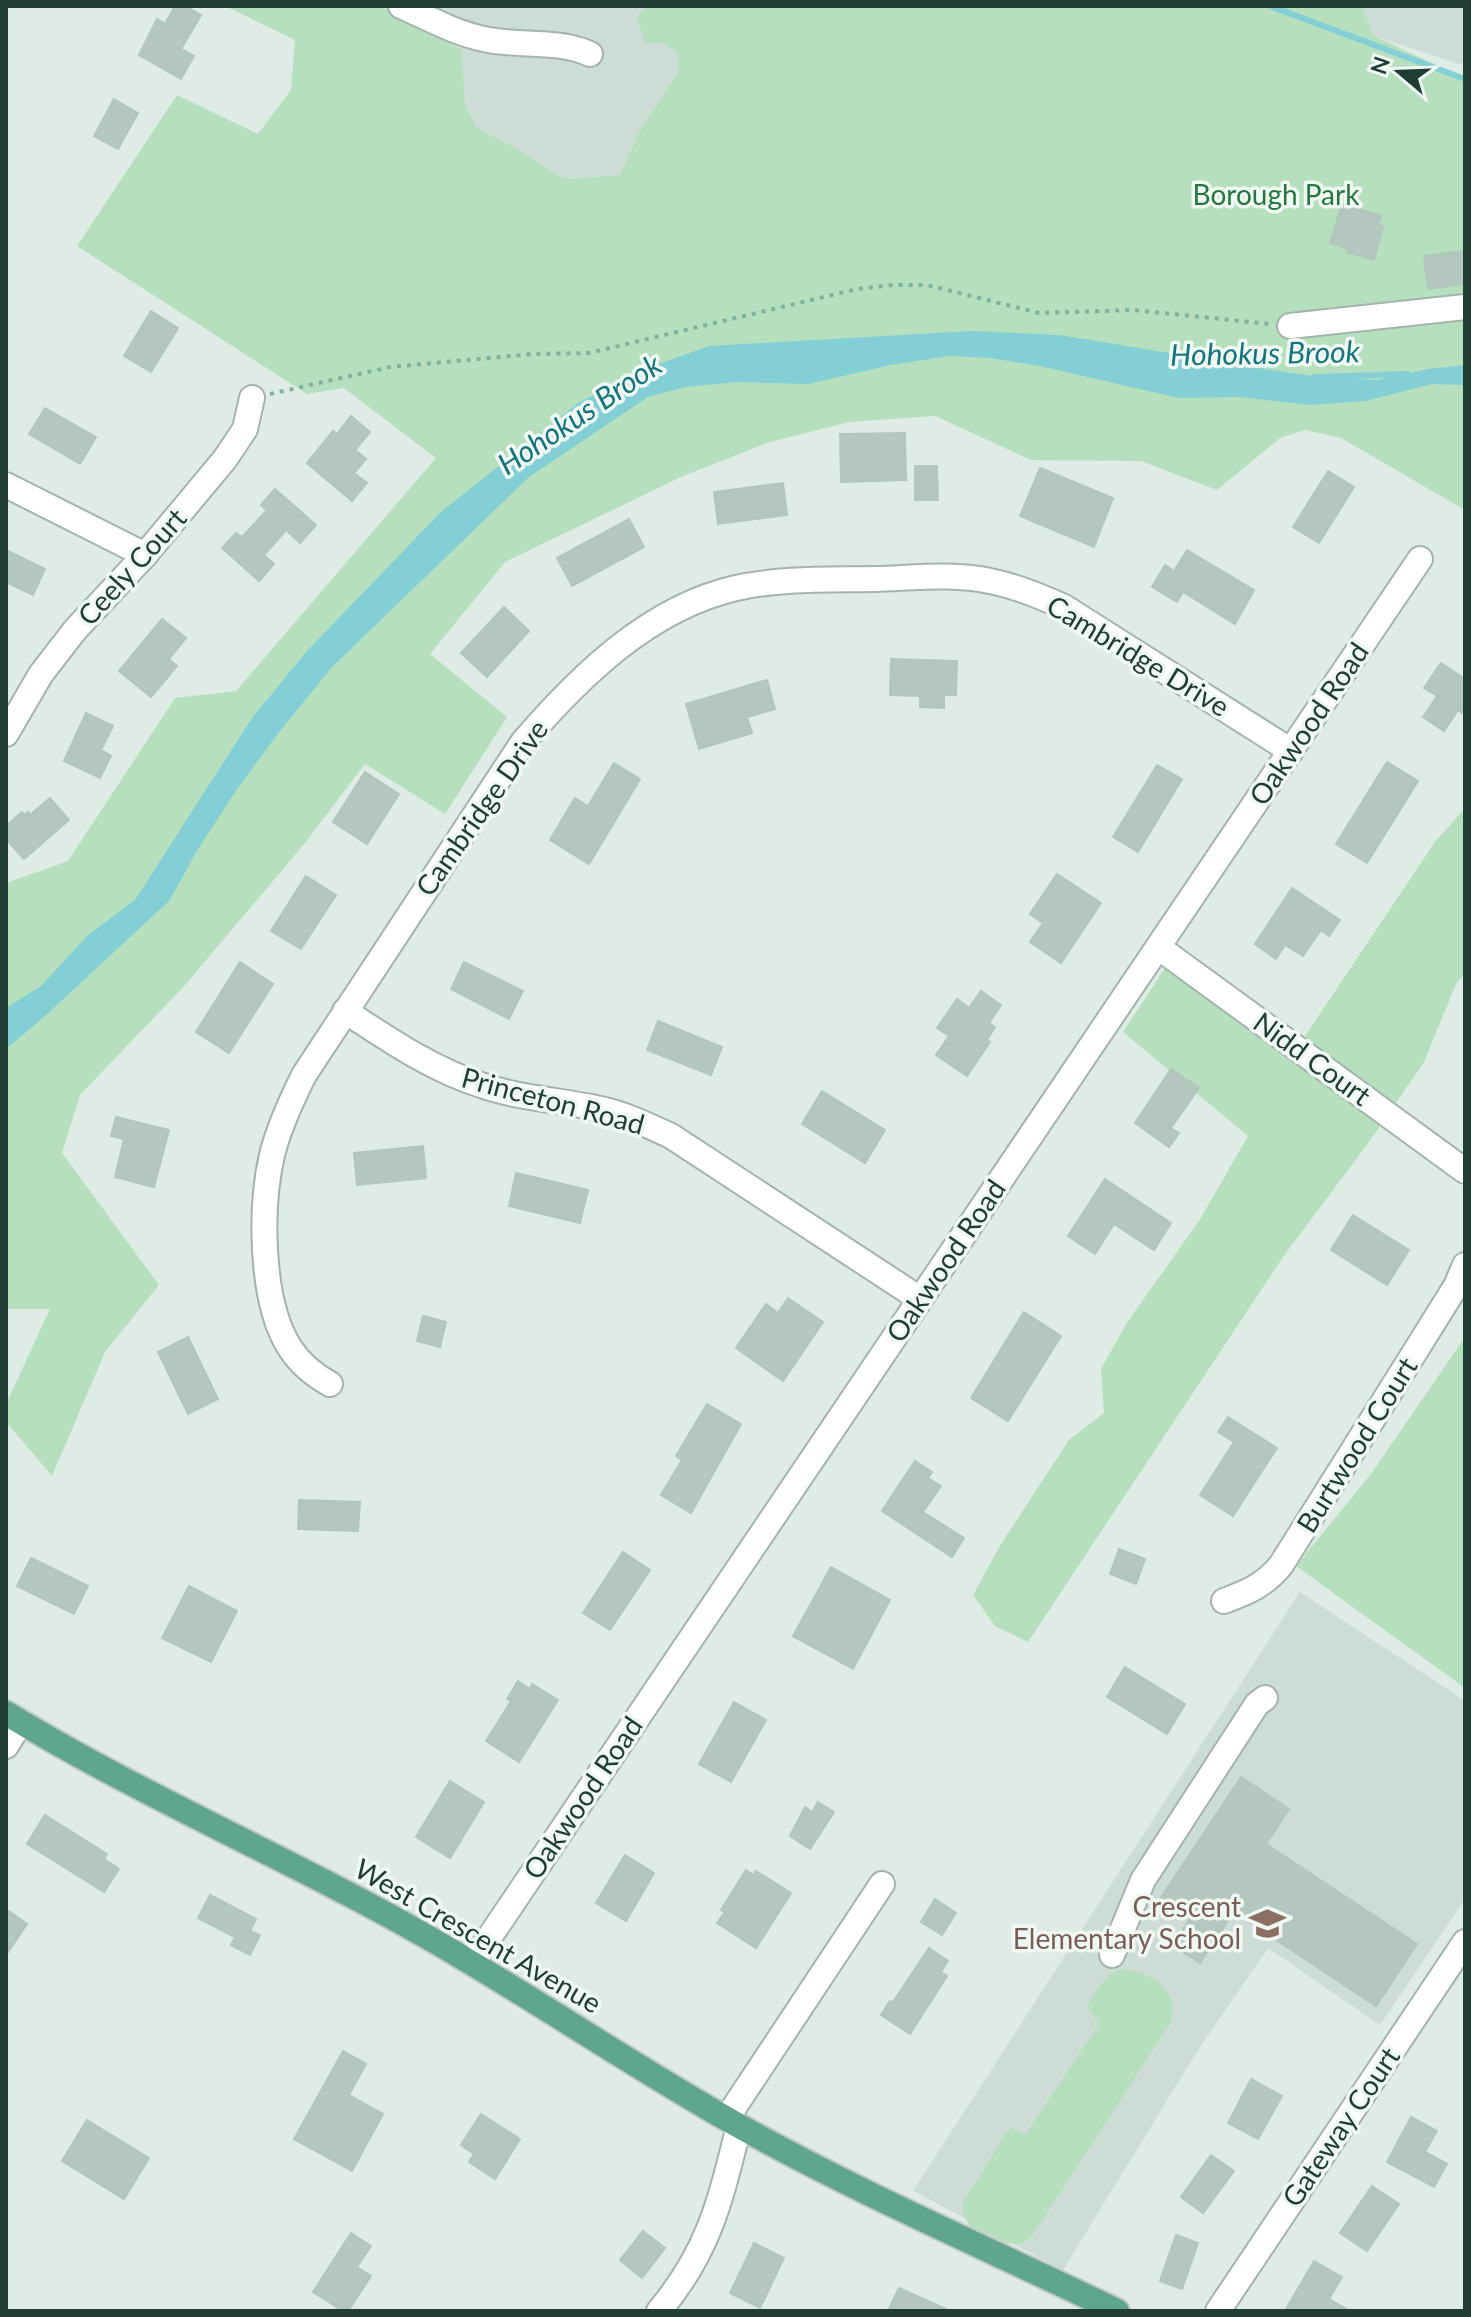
<svg xmlns="http://www.w3.org/2000/svg" width="1471" height="2317" font-family="Lato,sans-serif">
<style>
.built{fill:#cddcd4}
.green{fill:#b6dfbe}
.water{fill:#83cfd5}
.lines{fill:none;stroke-linecap:round;stroke-linejoin:round}
.stream{stroke:#83cfd5;stroke-width:6}
.building{fill:#b4c7be;stroke:#b1c6bc;stroke-width:2}
.minor-casing{stroke:#a2b4ac;stroke-width:28}
.major-casing{stroke:#c0c9c6;stroke-width:28}
.path{stroke:#7db29d;stroke-width:4;stroke-dasharray:4 6;stroke-linecap:butt}
.minor{stroke:#fff;stroke-width:24}
.major{stroke:#60a58e;stroke-width:24}
.labels{text-anchor:middle;stroke-width:7;stroke-linejoin:round;paint-order:stroke}
.park-label{font-size:28px;fill:#26773f;stroke:#f0f8f3}
.street-label{font-size:28px;fill:#1f3d33;stroke:#f0f8f3}
.education-label{font-size:28px;fill:#785e54;stroke:#f0f8f3;text-anchor:end}
.water-label{font-size:30px;font-style:italic;fill:#15747d;stroke:#f0f8f3}
</style>
<rect width="100%" height="100%" fill="#dfece5"/>
<g class="built">
<path d="M408,6h238l-9,12 26,25 16,9 -1,21 -39,59 -19,43 -55,4 -55,-34 -33,-17 -12,-22 -3,-56 -60,-33z"/>
<path d="M1362,6h103v60l-91,-30z"/>
<path d="M1300,1592l165,109v198l-85,126 -112,-77 -70,102 -135,220 -150,-79z"/>
</g>
<g class="green">
<path d="M225,6h183l-6,12 60,32 3,56 12,22 33,17 55,34 55,-4 19,-43 39,-59v-21l-15,-9h-18l-8,-26 9,-11h716l12,30 88,41 3,-4v437l-124,-72 -36,-8 -25,8 -63,52 -76,-29 -110,-1 -96,-44 -86,6 -79,20 -87,34 -178,86 -75,92 77,63 -62,97 -80,-50 -60,79 -119,141 -106,111 -18,58 97,132 -54,67 -53,124 -46,-54v-18l44,-95h-44v-426l62,-22 107,-163 61,-7 200,-233 -92,-70 -37,6 -230,-148 100,-151 81,39 33,-44 4,-50z"/>
<path d="M1465,808v165l-9,11 -32,78 -55,80 -86,115 -255,385 -33,-16 -22,-31 28,-51 68,-104 35,-27 -3,-44 27,-48 71,-100 49,-85 -125,-104 42,-64 126,89 144,-215z"/>
<path d="M1465,1337v351l-169,-122 75,-92z"/>
<path d="M1121,1969c18,0 48,14 51,34 1,6 -1,13 -1,19l-139,214 -10,8 -23,-1 -28,-14 -8,-15 1,-13 43,-69 5,-4 14,6 73,-110 -12,-17c9,-16 16,-31 34,-38z"/>
</g>
<path class="water" d="M972,331l87,4 117,19 46,13 36,1 62,9 57,3 52,-11 36,-4v20l-33,-1 -67,17 -55,4 -70,-8 -61,1 -139,-32 -50,-8 -41,-2 -58,9 -83,19 -70,-2 -53,5 -37,10 -119,80 -197,190 -56,69 -39,53 -39,60 -29,52 -124,115 -39,33v-41l35,-22 47,-51 47,-35 117,-182 55,-67 134,-139 137,-109 70,-35 61,-22z"/>
<g class="lines">
<g class="stream">
<path d="M1270,6l195,73"/>
<path d="M1315,377l93,-3"/>
</g>
</g>
<g class="building">
<path d="M175,6h10l16,9 -20,34 13,7 -13,23 -42,-24 18,-36 8,5z"/>
<path d="M114,99l24,14 -20,36 -24,-13z"/>
<path d="M1342,204l39,12 -3,9 5,1 -9,34 -27,-8 1,-3 -18,-6z"/>
<path d="M1465,251v33l-37,5 -4,-33z"/>
<path d="M151,311l27,17 -27,44 -27,-16z"/>
<path d="M45,408l51,29 -16,27 -51,-30z"/>
<path d="M351,416l19,16 -15,18 11,9 -12,14 13,10 -15,18 -45,-38 26,-32 4,3z"/>
<path d="M905,433l1,47 -65,2 -1,-48z"/>
<path d="M915,466h22l1,34h-23z"/>
<path d="M1040,468l73,30 -19,49 -74,-31z"/>
<path d="M1328,471l26,16 -35,56 -26,-16z"/>
<path d="M783,483l4,32 -69,9 -4,-32z"/>
<path d="M275,489l41,36 -16,18 -14,-13 -22,25 10,9 -15,17 -37,-33 14,-15 6,4 25,-27 -6,-5z"/>
<path d="M629,519l15,28 -72,39 -15,-28z"/>
<path d="M6,550l39,19 -12,26 -27,-13z"/>
<path d="M1187,550l67,40 -19,34 -52,-32 -6,10 -25,-15 13,-22 9,6z"/>
<path d="M504,607l25,24 -42,46 -26,-24z"/>
<path d="M162,619l24,19 -17,21 8,7 -26,31 -32,-26z"/>
<path d="M891,659l66,2 -1,34h-12v13l-24,-1v-11l-30,-1z"/>
<path d="M1441,663l24,16v36l-7,-5 -14,21 -21,-14 14,-21 -13,-8z"/>
<path d="M767,680l8,29 -28,8 5,16 -53,16 -13,-45z"/>
<path d="M86,713l27,13 -12,24 10,6 -11,22 -36,-17z"/>
<path d="M1387,762l31,19 -51,82 -31,-19z"/>
<path d="M614,763l26,16 -51,85 -39,-24 25,-42 13,8z"/>
<path d="M1157,765l25,14 -44,73 -25,-15z"/>
<path d="M365,772l34,22 -32,50 -34,-22z"/>
<path d="M50,798l19,22 -45,39 -18,-20v-13l16,-14 2,3 4,-3 2,3z"/>
<path d="M1057,874l44,29 -40,60 -31,-21 13,-19 -13,-9z"/>
<path d="M306,876l30,19 -35,54 -30,-18z"/>
<path d="M1292,888l48,32 -11,16 -8,-6 -18,26 -18,-11 -9,14 -21,-15z"/>
<path d="M240,962l33,22 -44,69 -33,-21z"/>
<path d="M464,962l59,29 -14,28 -58,-30z"/>
<path d="M981,991l20,14 -12,18 6,4 -8,13 3,2 -23,34 -31,-21 13,-19 -12,-8 20,-29 12,9z"/>
<path d="M658,1021l64,26 -11,28 -64,-25z"/>
<path d="M1171,1069l28,19 -28,40 8,5 -10,14 -34,-24z"/>
<path d="M822,1091l63,39 -20,33 -63,-39z"/>
<path d="M116,1117l53,13 -15,57 -39,-10 9,-38 -13,-3z"/>
<path d="M423,1146l3,32 -69,7 -3,-32z"/>
<path d="M516,1173l72,17 -8,33 -71,-17z"/>
<path d="M1105,1179l66,44 -17,27 -40,-26 -19,30 -27,-18z"/>
<path d="M1353,1215l56,35 -22,35 -56,-35z"/>
<path d="M788,1298l35,24 -40,59 -47,-33 30,-44 12,9z"/>
<path d="M1024,1312l37,24 -53,85 -37,-23z"/>
<path d="M423,1316l23,6 -6,25 -23,-6z"/>
<path d="M188,1337l30,62 -30,15 -30,-62z"/>
<path d="M707,1404l34,20 -50,89 -30,-18 21,-35 -6,-4z"/>
<path d="M1228,1417l49,31 -44,68 -33,-21 34,-53 -16,-10z"/>
<path d="M915,1461l17,11 -4,6 13,8 -18,26 41,26 -12,19 -70,-46z"/>
<path d="M299,1500l61,2 -2,29 -60,-2z"/>
<path d="M1119,1549l26,10 -9,25 -26,-10z"/>
<path d="M623,1552l27,18 -40,60 -27,-17z"/>
<path d="M31,1558l57,28 -14,28 -57,-28z"/>
<path d="M831,1567l59,33 -37,69 -60,-33z"/>
<path d="M189,1586l48,25 -26,51 -49,-24z"/>
<path d="M1125,1667l60,37 -18,30 -60,-37z"/>
<path d="M518,1681l12,8 2,-5 26,16 -39,62 -33,-21 25,-40 -4,-2z"/>
<path d="M734,1702l32,18 -35,62 -32,-18z"/>
<path d="M1241,1777l48,32 -23,35 151,100 -41,62 -142,-94 -34,51 -28,-18 18,-26 -30,-20z"/>
<path d="M450,1781l34,21 -34,56 -34,-21z"/>
<path d="M818,1802l16,10 -24,37 -20,-13 15,-29 7,5z"/>
<path d="M45,1815l62,39 -3,5 15,10 -15,23 -77,-48z"/>
<path d="M625,1855l29,18 -28,48 -30,-18z"/>
<path d="M746,1870l7,5 3,-4 35,22 -35,55 -39,-25 8,-11 -4,-2z"/>
<path d="M210,1895l46,24 -6,12 10,4 -10,20 -19,-10 4,-8 -37,-19z"/>
<path d="M935,1899l21,14 -14,22 -21,-13z"/>
<path d="M6,1909l21,15 -21,31z"/>
<path d="M929,1948l19,13 -7,11 6,4 -37,58 -29,-19 9,-14 3,1z"/>
<path d="M343,2051l23,13 -17,31 34,19 -31,57 -58,-32z"/>
<path d="M1251,2079l31,17 -24,43 -30,-16z"/>
<path d="M481,2114l39,25 -25,40 -26,-17 5,-8 -13,-9z"/>
<path d="M1411,2117l26,14 -12,21 22,12 -13,23 -47,-25z"/>
<path d="M87,2120l62,38 -25,41 -62,-38z"/>
<path d="M1211,2155l23,16 -31,42 -22,-16z"/>
<path d="M1372,2186l27,18 -32,47 -27,-18z"/>
<path d="M643,2231l22,17 -23,30 -22,-18z"/>
<path d="M351,2233l20,13 -14,21 14,9 -23,35h-5l-30,-19z"/>
<path d="M1176,2235l22,8 -16,46 -22,-8z"/>
<path d="M754,2243l30,15 -24,50 -30,-15z"/>
<path d="M1314,2261l28,16 -13,22 21,12h-65z"/>
<path d="M899,2288l51,23h-62z"/>
</g>
<g class="lines">
<defs>
<g id="minor">
<path d="M401,6c27,12 54,27 83,33 35,8 72,0 106,15"/>
<path d="M1290,326l175,-19"/>
<path d="M6,485l139,70"/>
<path d="M6,734l35,-60 34,-44 70,-75 80,-96 20,-30 7,-31"/>
<path d="M1158,947l307,224"/>
<path d="M345,1011c43,28 86,58 136,74 37,13 77,15 115,23 27,5 51,17 75,28l249,163"/>
<path d="M330,1384c-16,-9 -30,-20 -40,-36 -30,-46 -30,-141 -18,-193 7,-28 19,-54 32,-80l219,-333c57,-66 126,-134 213,-154 45,-10 93,-8 139,-9 38,-1 78,-6 115,2 26,5 50,15 74,26l227,144"/>
<path d="M1224,1601c24,-9 41,-16 57,-36l132,-210 43,-69 9,-21"/>
<path d="M6,1746l15,-24"/>
<path d="M1112,1955l31,-75 114,-176 8,-6"/>
<path d="M472,1963l948,-1404"/>
<path d="M727,2118l155,-234"/>
<path d="M659,2311c51,-61 61,-110 80,-185"/>
<path d="M1218,2311l247,-369"/>
</g>
<path id="major" d="M6,1713c118,72 243,128 365,193 127,67 245,151 370,221 122,68 250,123 376,184"/>
</defs>
<use href="#minor" class="minor-casing"/>
<use href="#major" class="major-casing"/>
<path class="path" d="M270,394l120,-27 143,-13 56,-1 268,-64 36,-4h34l112,28 94,-3 137,14"/>
<use href="#minor" class="minor"/>
<use href="#major" class="major"/>
</g>
<defs>
<symbol id="school-bare" viewBox="-9 -9 18 18"><path d="M0-5L7-2L0 1L-7-2ZM-4 1L0 2.5L4 1V4Q0 6-4 4Z" fill="#8d6e63" stroke="#f0f8f3" stroke-width="2.5" paint-order="stroke"/></symbol>
</defs>
<g fill-rule="evenodd">
<use href="#school-bare" x="1242" y="1898" width="51" height="51"/>
</g>
<g class="labels">
<g class="park-label">
<text x="1276" y="205">Borough Park</text>
</g>
<g class="street-label">
<text transform="translate(132 567) rotate(-48)" y="10">Ceely Court</text>
<text transform="translate(1138 656) rotate(31)" y="10">Cambridge Drive</text>
<text transform="translate(1309 724) rotate(-56)" y="10">Oakwood Road</text>
<text transform="translate(482 808) rotate(-55)" y="10">Cambridge Drive</text>
<text transform="translate(1312 1059) rotate(36)" y="10">Nidd Court</text>
<text transform="translate(553 1101) rotate(15)" y="10">Princeton Road</text>
<text transform="translate(946 1261) rotate(-56)" y="10">Oakwood Road</text>
<text transform="translate(1357 1445) rotate(-58)" y="10">Burtwood Court</text>
<text transform="translate(583 1798) rotate(-56)" y="10">Oakwood Road</text>
<text transform="translate(478 1936) rotate(30)" y="10">West Crescent Avenue</text>
<text transform="translate(1341 2127) rotate(-56)" y="10">Gateway Court</text>
</g>
<g class="education-label">
<text x="1241" y="1917">Crescent<tspan x="1241" dy="32">Elementary School</tspan></text>
</g>
<g class="water-label">
<text transform="translate(1265 354) rotate(-1)" y="10">Hohokus Brook</text>
<text transform="translate(580 415) rotate(-34)" y="10">Hohokus Brook</text>
</g>
</g>
<rect width="1471" height="2317" fill="none" stroke="#1f3d33" stroke-width="16"/>
<g transform="translate(1399 72) rotate(289)" stroke="#f0f8f3" stroke-width="6" paint-order="stroke">
<path d="M0-6L14 30L0 20L-14 30Z" fill="#1f3d33"/>
<text y="-12" font-size="22" font-weight="bold" text-anchor="middle" fill="#1f3d33">N</text>
</g>
</svg>
